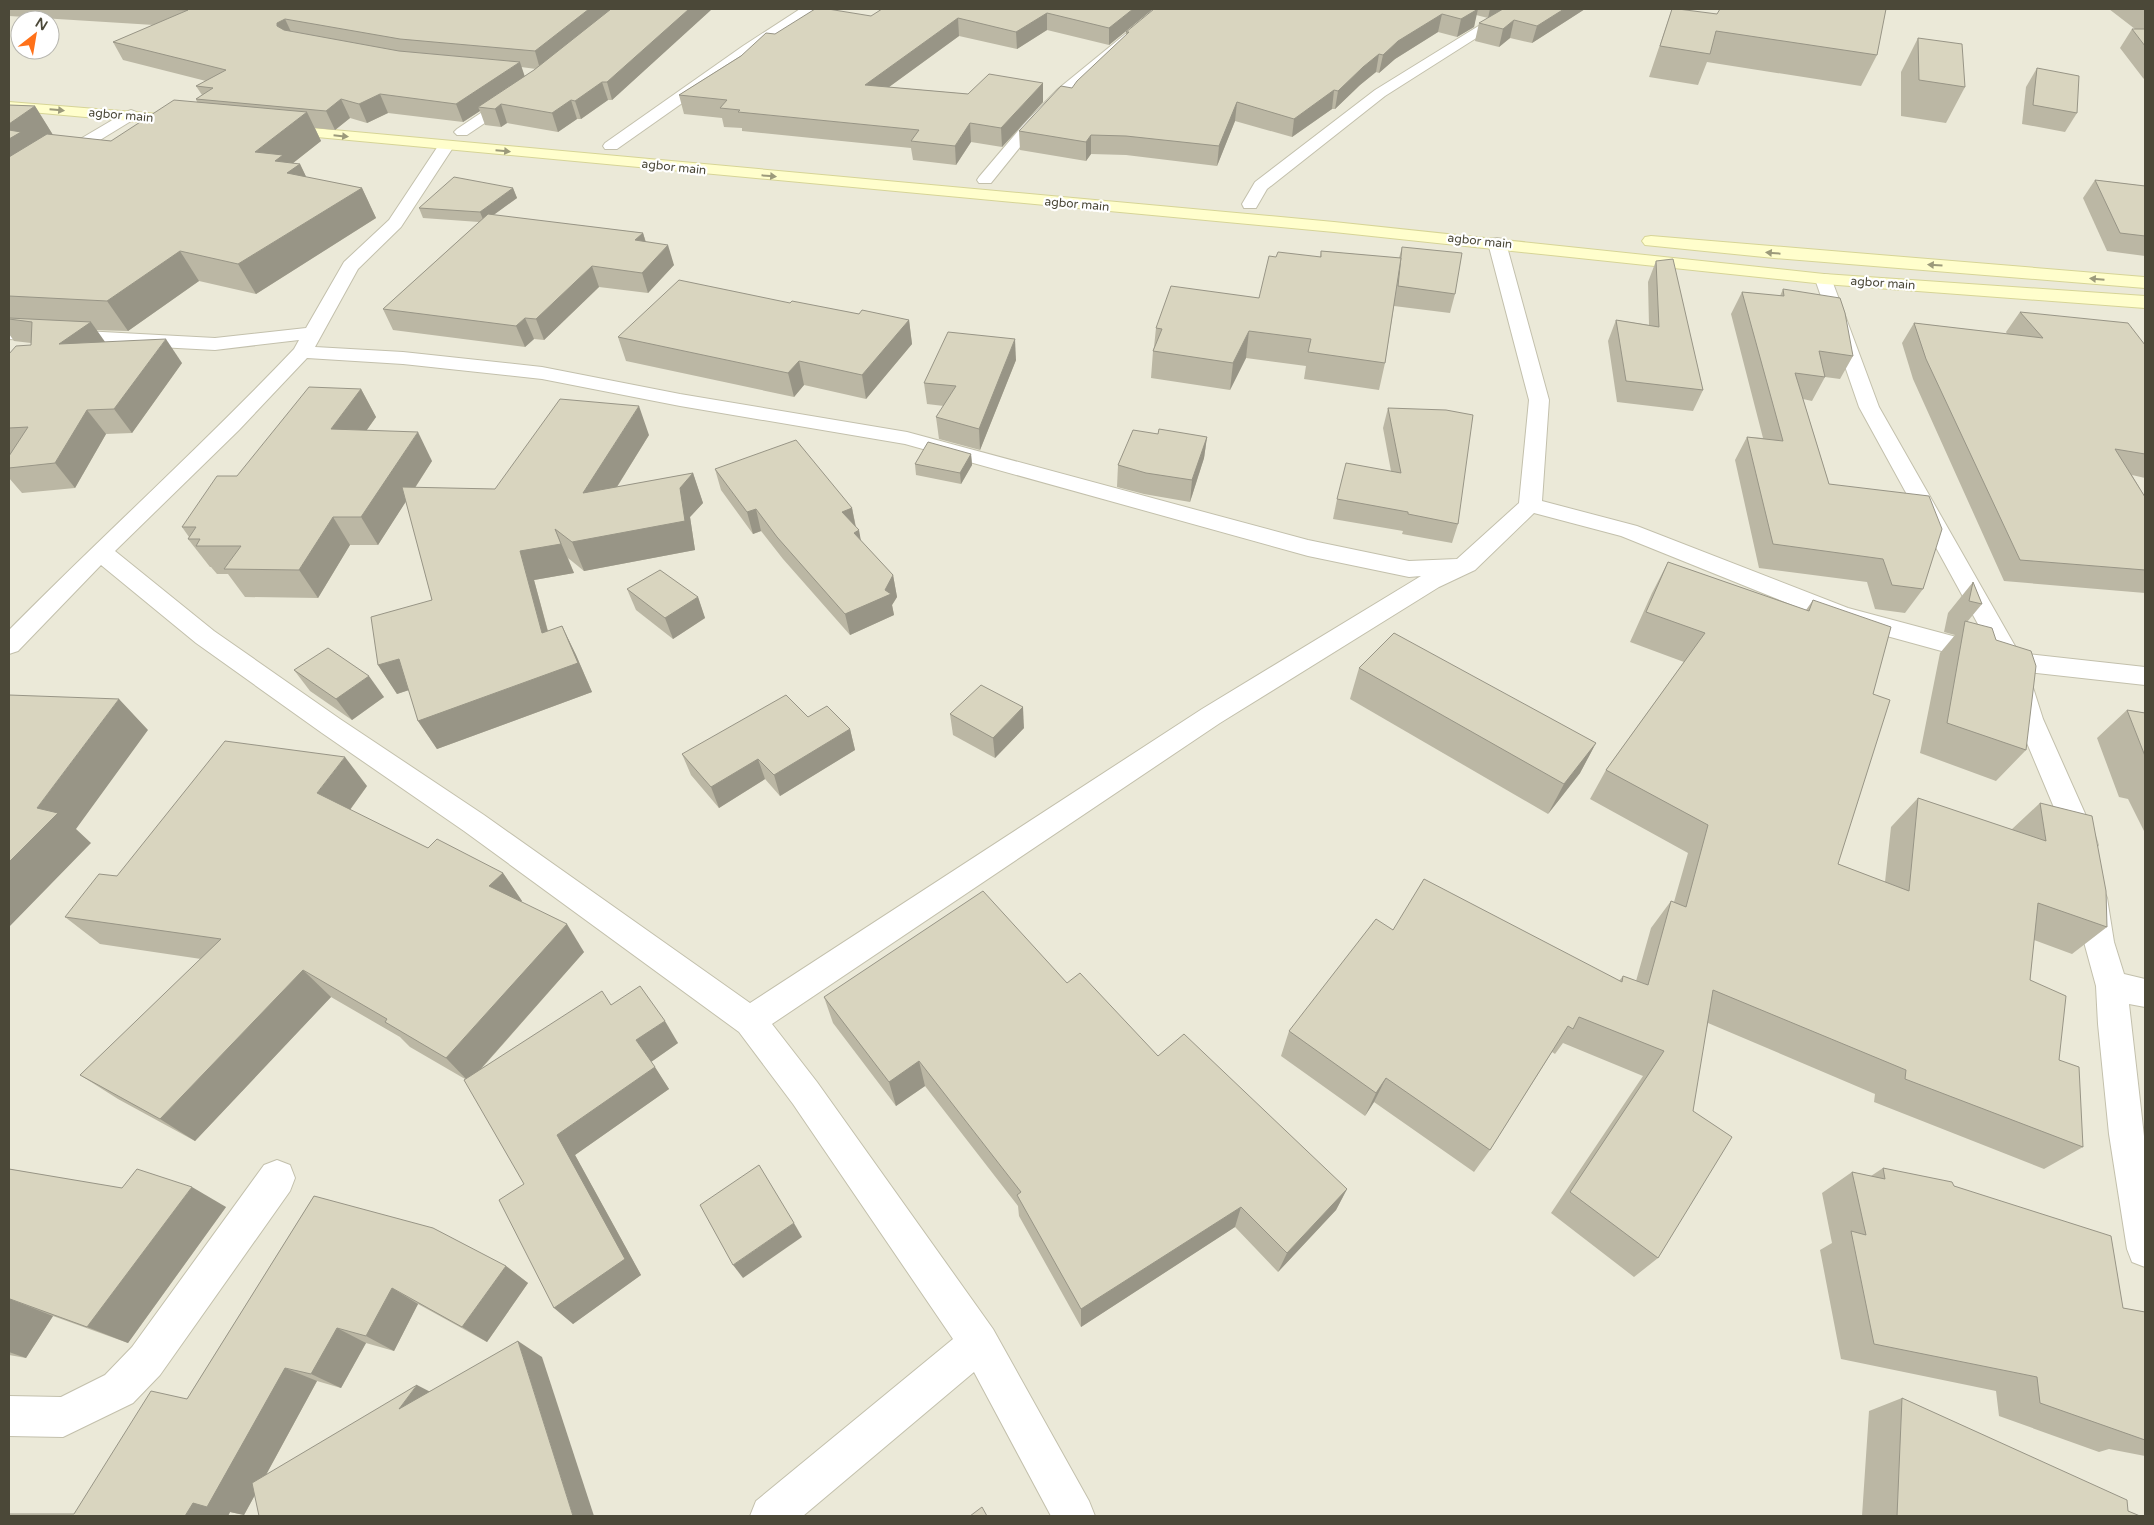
<svg xmlns="http://www.w3.org/2000/svg" width="2154" height="1525" font-family="'Varela Round',sans-serif">
<style>
.residential{fill:#ebe9d8;fill-rule:evenodd}
.lines{fill:none;stroke-linecap:round;stroke-linejoin:round}
.minor-casing{stroke:#c3c0ac;stroke-width:2}
.secondary-casing{stroke:#d6d496;stroke-width:2}
.minor{fill:#fff;fill-rule:evenodd}
.secondary{fill:#fffecc;fill-rule:evenodd}
.wall{fill:#bbb7a4;fill-rule:evenodd}
.shaded-wall{fill:#989586}
.building{fill:#d9d5bf;stroke:#989586}
.oneway{fill:#9c9a7b}
.labels{text-anchor:middle;stroke-width:4.5;stroke-linejoin:round;paint-order:stroke}
.far-street-label{font-size:12px;fill:#4b4838;stroke:#fff}
</style>
<rect width="100%" height="100%" fill="#f6f5eb"/>
<path class="residential" d="M9,9h2136v1507h-2136zM20,20h30v30h-30z"/>
<g class="lines">
<defs>
<g id="minor">
<path d="M800,9h16l-199,140h-12l-2,-3 2,-3 138,-97z"/>
<path d="M1156,9h15l-103,86 -35,36 -42,52h-12l-2,-3 2,-3 44,-52 35,-36z"/>
<path d="M1506,9h16l-137,87 -118,93 -11,19h-12l-2,-4 13,-22 120,-92z"/>
<path d="M514,93l5,1 2,3 -2,3 -52,35h-10l-3,-3 3,-3 52,-35z"/>
<path d="M131,110l5,2 3,3 -3,3 -121,74 -6,1v-12l117,-69z"/>
<path d="M446,141l6,2 2,3 -53,81 -43,42 -43,78 88,5 139,15 138,27 227,38 401,108 101,21 48,-2 62,-56 10,-103 -41,-157 3,-4 6,-1 6,1 3,4 43,157 -7,101 95,25 211,82 142,38 -131,-239 -44,-128 3,-4 6,-1 6,1 49,132 140,246 126,14v18l-117,-13 15,47 52,117 3,9 -5,8 -10,4 -10,-4 -56,-134 -17,-52 -168,-46 -211,-85 -87,-23 -59,57 -36,17 -219,136 -448,301 45,58 176,247 96,172 6,15h-44l-77,-144 -171,144h-53l6,-15 197,-162 -160,-235 -54,-72 -275,-201 -142,-98 -126,-90 -95,-78 -83,86 -9,3v-24c94,-95 193,-184 285,-281l5,-9 -84,10 -206,-11v-12l206,11 91,-10 38,-66 45,-42 51,-77zM307,358l96,6 139,15 138,27 225,38 403,112 101,21 12,-1 -219,133 -452,294 -266,-188 -144,-96 -126,-88 -99,-80 124,-121z"/>
<path d="M2092,885l11,4 4,9 7,44 10,32 21,5v28l-16,-3 16,141v122l-13,-5 -5,-13 -18,-115 -11,-110 -2,-38 -12,-44 -7,-44 4,-9z"/>
<path d="M277,1160l13,5 5,13 -5,13 -130,184 -27,28 -70,34 -54,-1v-40l52,1 44,-22 27,-28 132,-182z"/>
</g>
<g id="secondary">
<path d="M9,102l175,14 5,2 3,3 -3,3 -5,2 -175,-16z"/>
<path d="M279,125l1055,97 490,52 321,22v12l-321,-24 -490,-52 -1060,-99 -3,-3 3,-3z"/>
<path d="M1651,236l493,41 1,11 -371,-30 -129,-13 -3,-4 3,-4z"/>
</g>
</defs>
<use href="#minor" class="minor-casing"/>
<use href="#secondary" class="secondary-casing"/>
<use href="#minor" class="minor"/>
<use href="#secondary" class="secondary"/>
</g>
<g class="wall">
<path d="M9,9h703l-100,91h-4l-27,19h-4l-19,13 -51,-9 -6,4 -16,-2 -5,-14 -17,11 -75,-9 -21,10 -17,-5 -15,12 -20,-2 6,13 -28,22 7,1 6,13 56,11 14,30 -120,76 -57,-13 -71,50 -32,-1 8,12 78,21 -50,70 -26,1 -31,54 -53,5 -13,-15 1,-24h-1v-100l22,-9v-2l-17,-2 -5,-7v-229l26,1 18,29 58,6 86,-39 -1,-3 6,-4 -6,-9 10,-5 -83,-21 -10,-18 41,-17 -145,-9zM521,67l15,2 -12,8z"/>
<path d="M1153,9l-44,36 -62,-15 -30,19 -58,-13 -70,51 79,7 75,-11v19l-41,45 -31,-5 -15,23 -43,-5 -2,-12 -169,-17v-3l-18,-1 -2,-9 -38,-4 -5,-19 96,-61 96,-18z"/>
<path d="M1154,9h349l-15,9 -12,-3 -2,12 -17,10 -19,-5 -43,27 -16,14 -3,-1 -16,13 -25,24h-3l-40,28 -57,-16 -18,45 -91,-11 -35,-1 -5,7 -66,-11 -1,-19 53,-43 54,-53v-3z"/>
<path d="M1585,9l-53,34 -22,-5 -11,9 -24,-6 4,-18z"/>
<path d="M1672,9l205,46 -16,31 -154,-24 -9,23 -49,-8z"/>
<path d="M2109,9h36v71l-2,-2 -23,-30 12,-19h3z"/>
<path d="M1918,38l47,49 -19,36 -45,-7v-44z"/>
<path d="M2037,68l40,45 -12,19 -43,-8 4,-37z"/>
<path d="M2095,180l50,6v70l-38,-5 -24,-53z"/>
<path d="M513,188l4,10 -24,17 150,18 3,9 28,23 -26,28 -49,-6 -55,53 -10,-1 -9,8 -132,-17 -10,-21 96,-87 -56,-4 -4,-10z"/>
<path d="M1402,247l53,47 -5,19 -56,-7 -9,57 -6,27 -75,-11 2,-13 -60,-8 -16,32 -79,-12 2,-27 1,-4 2,-19 103,-30 17,-41h44l1,-6 78,7z"/>
<path d="M1656,261l47,129 -10,21 -76,-9 -9,-61 8,-21 33,5 -1,-43z"/>
<path d="M1783,289l70,67 -13,23 -15,-2 -13,24 -9,-2 26,85 94,105 -18,24 -30,-4 -8,-27 -108,-14 -24,-108 12,-23 16,1 -32,-124 11,-22 38,4z"/>
<path d="M790,303l69,11 50,6 3,24 -46,55 -62,-14 -10,12 -168,-36 -8,-24z"/>
<path d="M2020,312l125,33v133l-13,-3 13,22v96l-141,-12 -91,-202 -11,-36 12,-20 93,11 -1,-2z"/>
<path d="M1016,360l-36,90 -41,-11 -3,-22 8,-11 -17,-2 -3,-21z"/>
<path d="M361,389l15,28 -10,14 66,30 -17,27 80,1 154,-54 -32,52 76,-14 10,30 -13,14 5,33 -111,21 -16,-13 6,15 -40,7 14,51 14,-5 14,29 16,37 -155,57 -19,-28 -9,-31 -12,4 -19,-29 54,-65 -26,-99 -28,44h-28l-32,53 -73,-1 -17,-23h-11l-6,-7h-1l-22,-28 1,-2 -7,-10 55,-51z"/>
<path d="M1388,408l70,116 -6,19 -50,-9 1,-3 -70,-12 4,-20 54,-28 -8,-43z"/>
<path d="M1158,434l49,3 -3,21 -14,44 -46,-8 -27,-7 1,-22z"/>
<path d="M971,454l1,11 -11,19 -45,-9 -1,-11z"/>
<path d="M715,469l137,39 4,19 5,14 32,34 4,22 -5,8 2,10 -44,20 -67,-76 -22,-28 -8,3 -32,-44z"/>
<path d="M1668,562l138,48 7,-10 60,94 -35,170 47,18 6,-55 27,-29 93,32 29,-27 67,124 -35,27 -38,-14 -4,40 29,80 24,87 -39,22 -170,-67 1,-8 -167,-71 -50,235 -24,19 -83,-64 92,-137 -80,-33 -8,11 -3,-2 -62,98 -16,22 -100,-70 -9,14 -84,-60 8,-25 104,-101 226,51 4,-5 13,5 15,-53 20,-27 3,1 14,-49 -98,-54 16,-29 78,-108 -54,-20 22,-49z"/>
<path d="M1973,582l9,22 -15,18 59,128 -30,31 -76,-28 20,-100 15,-18 -11,-3 4,-19z"/>
<path d="M627,589l71,8 7,21 -32,21 -37,-29z"/>
<path d="M1359,668l237,75 -16,30 -32,41 -198,-115z"/>
<path d="M294,670l90,27 -32,23 -42,-29z"/>
<path d="M2127,710l18,3v120l-17,-34 -9,-2 -22,-59z"/>
<path d="M950,714l74,14 -29,30 -42,-23z"/>
<path d="M808,717l42,12 5,21 -75,46 -15,-17 -46,29 -28,-33 -9,-21z"/>
<path d="M367,786l-17,24 78,38 75,25 19,28 -1,1 63,50 -102,116 129,-63 67,38 -27,19 18,27 -94,66 66,120 -68,49 -49,-140 -59,-105 -55,-32 -10,-10 -69,-40 -136,144 -77,-42 -38,-24 121,-116 -101,-15 -35,-27 52,-41z"/>
<path d="M1067,983l91,73 189,133 -11,21 -58,62 -43,-45 -154,100 -62,-111 -1,-10 -93,-120 -29,20 -63,-83 -9,-26z"/>
<path d="M1883,1168l71,18 169,122 22,4v144l-36,-7 -10,3 -100,-36 -3,-25 -155,-32 -21,-109 12,-7 -10,-50 30,-21 19,4z"/>
<path d="M9,1169l217,38 -98,136 -75,-27 -27,42 -17,-3z"/>
<path d="M314,1196l192,70 22,17 -41,59 -69,-38 -24,47 -28,-8 -25,45 -24,-7 -51,94 164,-83 112,-35 -287,138 -11,20 -14,-3 -2,4h-219l65,-2 113,-115z"/>
<path d="M1902,1398l226,113 12,5h-278l7,-105z"/>
</g>
<g class="shaded-wall">
<path d="M589,9h26l-75,60 -5,-18z"/>
<path d="M689,9h23l-100,91 -5,-18z"/>
<path d="M1133,9h20l-44,36v-17z"/>
<path d="M1478,9l-4,18 -17,10 4,-18z"/>
<path d="M1490,9h13l-15,9z"/>
<path d="M1564,9h21l-53,34 5,-17z"/>
<path d="M1047,13v17l-30,19 -1,-17z"/>
<path d="M1442,14l-4,18 -43,27 -16,14 4,-18 15,-14z"/>
<path d="M958,18l1,18 -92,67 -2,-18z"/>
<path d="M285,19l8,17 -16,-10v-3z"/>
<path d="M1514,20l-4,18 -11,9 4,-18z"/>
<path d="M1379,54l-3,18 -16,13 -25,24 3,-18 25,-24z"/>
<path d="M520,62l6,18 -48,27 2,4 -17,11 -7,-18z"/>
<path d="M602,82l6,18 -27,19 -6,-18z"/>
<path d="M1043,83v19l-41,45 -1,-19z"/>
<path d="M1334,90l-2,19 -40,28 2,-18z"/>
<path d="M380,94l8,19 -21,10 -8,-19z"/>
<path d="M341,99l9,19 -15,12 -9,-19z"/>
<path d="M571,100l6,19 -19,13 -6,-19z"/>
<path d="M1237,102l-2,19 -18,45 2,-20z"/>
<path d="M501,104l6,19 -6,4 -6,-18z"/>
<path d="M35,106l18,29 -44,44v-55z"/>
<path d="M307,112l14,29 -33,26 12,-3 14,29 -59,-41z"/>
<path d="M970,123l1,19 -15,23 -1,-19z"/>
<path d="M1091,135v19l-5,7v-19z"/>
<path d="M362,188l14,30 -120,76 -18,-30z"/>
<path d="M513,188l4,10 -33,24 -4,-10z"/>
<path d="M643,233l6,21 -14,-14z"/>
<path d="M668,245l6,20 -26,28 -6,-20z"/>
<path d="M180,251l19,30 -71,50 -21,-30z"/>
<path d="M592,266l7,21 -55,53 -8,-21z"/>
<path d="M525,318l9,21 -9,8 -9,-21z"/>
<path d="M909,320l3,24 -46,55 -4,-24z"/>
<path d="M91,322l17,24 -49,-2z"/>
<path d="M1249,331l-3,27 -16,32 3,-27z"/>
<path d="M166,339l16,24 -50,70 -18,-24z"/>
<path d="M1015,339l1,21 -36,90 -1,-21z"/>
<path d="M799,361l5,24 -10,12 -6,-24z"/>
<path d="M361,389l15,28 -29,41 -16,-29z"/>
<path d="M639,406l10,29 -54,87 -12,-29z"/>
<path d="M87,410l19,24 -31,54 -20,-25z"/>
<path d="M418,432l14,29 -54,84 -17,-28z"/>
<path d="M1207,437l-3,21 -14,44 2,-22z"/>
<path d="M971,454l1,11 -11,19 -1,-11z"/>
<path d="M693,473l10,30 -13,14 5,33 -111,21 -12,-29 108,-54z"/>
<path d="M852,508l4,21 -14,-17z"/>
<path d="M756,509l5,22 -8,3 -6,-22z"/>
<path d="M333,517l17,28 -32,53 -19,-28z"/>
<path d="M555,529l19,44 -40,7 22,82 -14,-29 -22,-82z"/>
<path d="M859,530l4,22 -9,-19z"/>
<path d="M893,575l4,22 -5,8 2,10 -44,20 -5,-21 40,-24z"/>
<path d="M698,597l7,21 -32,21 -8,-21z"/>
<path d="M562,626l14,29 16,37 -155,57 -19,-28z"/>
<path d="M399,659l19,28 -21,7 -19,-29z"/>
<path d="M369,676l15,21 -32,23 -16,-21z"/>
<path d="M119,699l29,31 -72,99 15,14 -82,84v-65l28,-54z"/>
<path d="M1023,707l1,21 -29,30 -2,-20z"/>
<path d="M850,729l5,21 -75,46 -6,-21z"/>
<path d="M1596,743l-16,30 -32,41 16,-30z"/>
<path d="M345,757l22,29 -26,36 -24,-29z"/>
<path d="M758,759l7,20 -46,29 -8,-21z"/>
<path d="M503,873l19,28 -13,13 -20,-28z"/>
<path d="M567,924l17,28 -115,130 -23,-24z"/>
<path d="M303,970l28,27 -136,144 -35,-22z"/>
<path d="M665,1021l13,22 -27,19 -15,-22z"/>
<path d="M919,1061l6,25 -29,20 -7,-24z"/>
<path d="M655,1067l14,22 -94,66 66,120 -68,49 -19,-16 3,-173z"/>
<path d="M1386,1078l-12,24 -9,14 11,-23z"/>
<path d="M192,1187l34,20 -98,136 -41,-16z"/>
<path d="M1347,1189l-11,21 -58,62 9,-19z"/>
<path d="M1241,1207l-6,20 -154,100v-18z"/>
<path d="M794,1223l8,14 -59,41 -10,-13z"/>
<path d="M506,1266l22,17 -41,59 -25,-15z"/>
<path d="M392,1288l26,16 -24,47 -28,-15z"/>
<path d="M10,1299l43,17 -27,42 -17,-6v-50z"/>
<path d="M337,1328l29,15 -25,45 -30,-14z"/>
<path d="M518,1341l24,16 52,159h-21z"/>
<path d="M285,1368l32,13 -73,134 -14,-3 -2,4h-43l8,-13z"/>
<path d="M417,1385l29,15 -47,9z"/>
</g>
<g class="building">
<path d="M164,9h425l-54,42 -135,-12 -115,-20 -8,4v3l7,4 115,21 121,11 -64,42 -76,-10 -21,10 -18,-5 -15,12 -130,-12 17,-11 -17,-2 30,-16 -113,-28 75,-32z"/>
<path d="M611,9h78l-82,73h-5l-27,19 -4,-1 -19,13 -51,-9 -6,5 -17,-2 56,-37z"/>
<path d="M815,9h13l43,7 11,-7h251l-24,19 -62,-15 -31,19 -58,-14 -93,67 103,9 21,-20 54,9 -42,45 -31,-5 -15,23 -44,-5 8,-11 -181,-18 2,-2 -20,-2 7,-8 -48,-5 62,-39 25,-23 9,1z"/>
<path d="M1154,9h324l-17,10 -19,-5 -44,27 -15,14 -4,-1 -16,13 -25,24 -4,-1 -40,29 -57,-17 -18,44 -93,-10 -35,-1 -5,7 -67,-11 42,-45 11,2 5,-7 52,-49h-3z"/>
<path d="M1503,9h61l-27,17 -23,-6 -11,9 -24,-6z"/>
<path d="M1672,9h6l39,5 3,-5h166l-9,46 -161,-24 -6,23 -50,-8z"/>
<path d="M2132,29h13v17z"/>
<path d="M1918,38l44,6 3,43 -46,-7z"/>
<path d="M2037,68l42,8 -2,37 -44,-8z"/>
<path d="M174,100l133,12 -52,40 28,3 -8,6 25,3 -13,9 75,15 -124,76 -58,-13 -73,50 -98,-5v-139l38,-23 64,7z"/>
<path d="M9,105l26,1 -26,18z"/>
<path d="M9,130l12,2 -12,7z"/>
<path d="M454,177l59,11 -33,24 -61,-4z"/>
<path d="M2095,180l50,6v50l-25,-3z"/>
<path d="M488,214l155,19 -8,7 33,5 -26,28 -50,-7 -56,53 -11,-1 -9,8 -133,-17z"/>
<path d="M1402,247l60,6 -7,41 -57,-8z"/>
<path d="M1321,251l80,7 -16,105 -77,-11 3,-13 -62,-8 -16,32 -80,-12 9,-22 -6,-1 15,-42 88,12 10,-42 7,1 2,-5 43,5z"/>
<path d="M1673,259l30,131 -77,-9 -10,-61 43,7 -3,-66z"/>
<path d="M679,280l111,23 2,-2 67,13 3,-4 47,10 -47,55 -63,-14 -11,12 -170,-36z"/>
<path d="M1783,289l57,9 5,15 8,43 -34,-5 6,26 -30,-4 34,111 100,12 13,33 -19,60 -31,-4 -9,-26 -110,-15 -26,-107 36,4 -41,-149 42,4z"/>
<path d="M2020,312l108,11 17,22v109l-30,-5 30,48v73l-125,-10 -94,-201 -12,-36 129,15z"/>
<path d="M9,318l82,4 -32,22 107,-5 -52,70 -27,1 -32,53 -46,5v-12l19,-29 -19,1v-74l7,-8 15,-1 1,-23 -23,-3z"/>
<path d="M948,332l67,7 -36,90 -43,-12 20,-31 -32,-3z"/>
<path d="M309,387l52,2 -30,40 87,3 -57,85h-28l-34,53 -75,-1 17,-23h-45l4,-7h-12l8,-12h-14l35,-51h20z"/>
<path d="M560,399l79,7 -56,87 110,-20 -13,15 5,33 -113,21 -17,-13 6,15 -41,7 22,82 20,-7 16,37 -160,58 -19,-62 -21,6 -7,-48 61,-17 -30,-113 93,2z"/>
<path d="M1388,408l58,2 27,5 -15,109 -50,-10v-2l-71,-13 9,-36 55,10z"/>
<path d="M1159,429l48,8 -15,43 -46,-7 -28,-8 15,-35 25,4z"/>
<path d="M796,440l56,68 -10,4 17,18 -5,3 39,42 -8,15 6,4 -46,20 -68,-77 -21,-28 -9,3 -32,-43z"/>
<path d="M928,442l43,12 -11,19 -45,-9z"/>
<path d="M1668,562l141,49 4,-11 78,27 -18,67 17,6 -52,164 71,27 9,-93 128,43 -6,-38 52,13 14,75 1,36 -69,-24 -8,77 36,16 -7,64 20,7 4,80 -178,-68 1,-9 -193,-80 -20,121 39,26 -74,121 -88,-66 94,-141 -85,-34 -6,12 -5,-3 -78,124 -104,-72 -10,15 -87,-62 87,-112 17,11 31,-51 198,103 1,-6 25,9 23,-84 15,6 22,-82 -102,-55 99,-137 -59,-21z"/>
<path d="M660,570l38,27 -33,21 -38,-29z"/>
<path d="M1973,582l9,22 -13,-3z"/>
<path d="M1965,621l27,7 4,12 35,11 5,15 -10,84 -79,-27z"/>
<path d="M1394,633l202,110 -32,41 -205,-116z"/>
<path d="M328,648l41,28 -33,23 -42,-29z"/>
<path d="M981,685l42,22 -30,31 -43,-24z"/>
<path d="M9,695l110,4 -82,109 21,5 -49,49z"/>
<path d="M786,695l22,22 19,-11 23,23 -76,46 -16,-16 -47,28 -29,-33z"/>
<path d="M2127,710l18,3v43z"/>
<path d="M225,741l120,16 -28,36 111,55 9,-9 66,34 -14,13 78,38 -121,134 -61,-36 2,-3 -84,-49 -143,149 -80,-44 141,-136 -156,-22 34,-43 18,2z"/>
<path d="M983,891l84,92 13,-10 78,83 26,-22 163,155 -60,64 -46,-46 -160,102 -64,-114 4,-3 -102,-131 -30,21 -65,-85z"/>
<path d="M640,986l25,35 -29,19 19,27 -98,68 68,124 -71,49 -55,-108 25,-16 -60,-104 138,-89 9,14z"/>
<path d="M759,1165l35,58 -61,42 -33,-60z"/>
<path d="M1883,1168l69,14 2,4 157,50 12,72 22,4v128l-105,-37 -3,-26 -163,-33 -23,-113 15,4 -14,-63 33,7z"/>
<path d="M9,1169l113,19 15,-19 55,18 -105,140 -77,-28 -1,3z"/>
<path d="M314,1196l119,32 73,38 -44,61 -70,-39 -26,48 -29,-8 -26,46 -26,-6 -78,139 -14,-4 -8,13h-176v-2h65l77,-123 36,8z"/>
<path d="M518,1341l55,175h-314l-7,-33 165,-98 -18,24z"/>
<path d="M1902,1398l225,102 1,11 12,5h-243z"/>
<path d="M982,1507l5,9h-17z"/>
</g>
<defs><path id="oneway-solid" d="M-6-.8H1V-3.2L6.5 0L1 3.2V.8H-6Z" transform="scale(1.25)"/></defs>
<g class="oneway">
<use href="#oneway-solid" transform="translate(57 110) rotate(5)"/>
<use href="#oneway-solid" transform="translate(341 136) rotate(6)"/>
<use href="#oneway-solid" transform="translate(503 151) rotate(5)"/>
<use href="#oneway-solid" transform="translate(769 176) rotate(5)"/>
<use href="#oneway-solid" transform="translate(1773 253) rotate(-175)"/>
<use href="#oneway-solid" transform="translate(1935 265) rotate(-176)"/>
<use href="#oneway-solid" transform="translate(2097 279) rotate(-175)"/>
</g>
<g class="labels">
<g class="far-street-label">
<text transform="translate(121 115) rotate(5)" y="4">agbor main</text>
<text transform="translate(674 167) rotate(6)" y="4">agbor main</text>
<text transform="translate(1077 204) rotate(5)" y="4">agbor main</text>
<text transform="translate(1480 241) rotate(6)" y="4">agbor main</text>
<text transform="translate(1883 283) rotate(4)" y="4">agbor main</text>
</g>
</g>
<rect width="2154" height="1525" fill="none" stroke="#4b4838" stroke-width="20"/>
<g transform="translate(35 35) rotate(31)"><circle r="24" fill="#ffffff" stroke="#b7b6af"/>
<path d="M0-4L9 19L0 12L-9 19Z" fill="#ff7119"/>
<text y="-8" font-size="14" font-weight="bold" text-anchor="middle" fill="#4b4838">N</text>
</g>
</svg>
